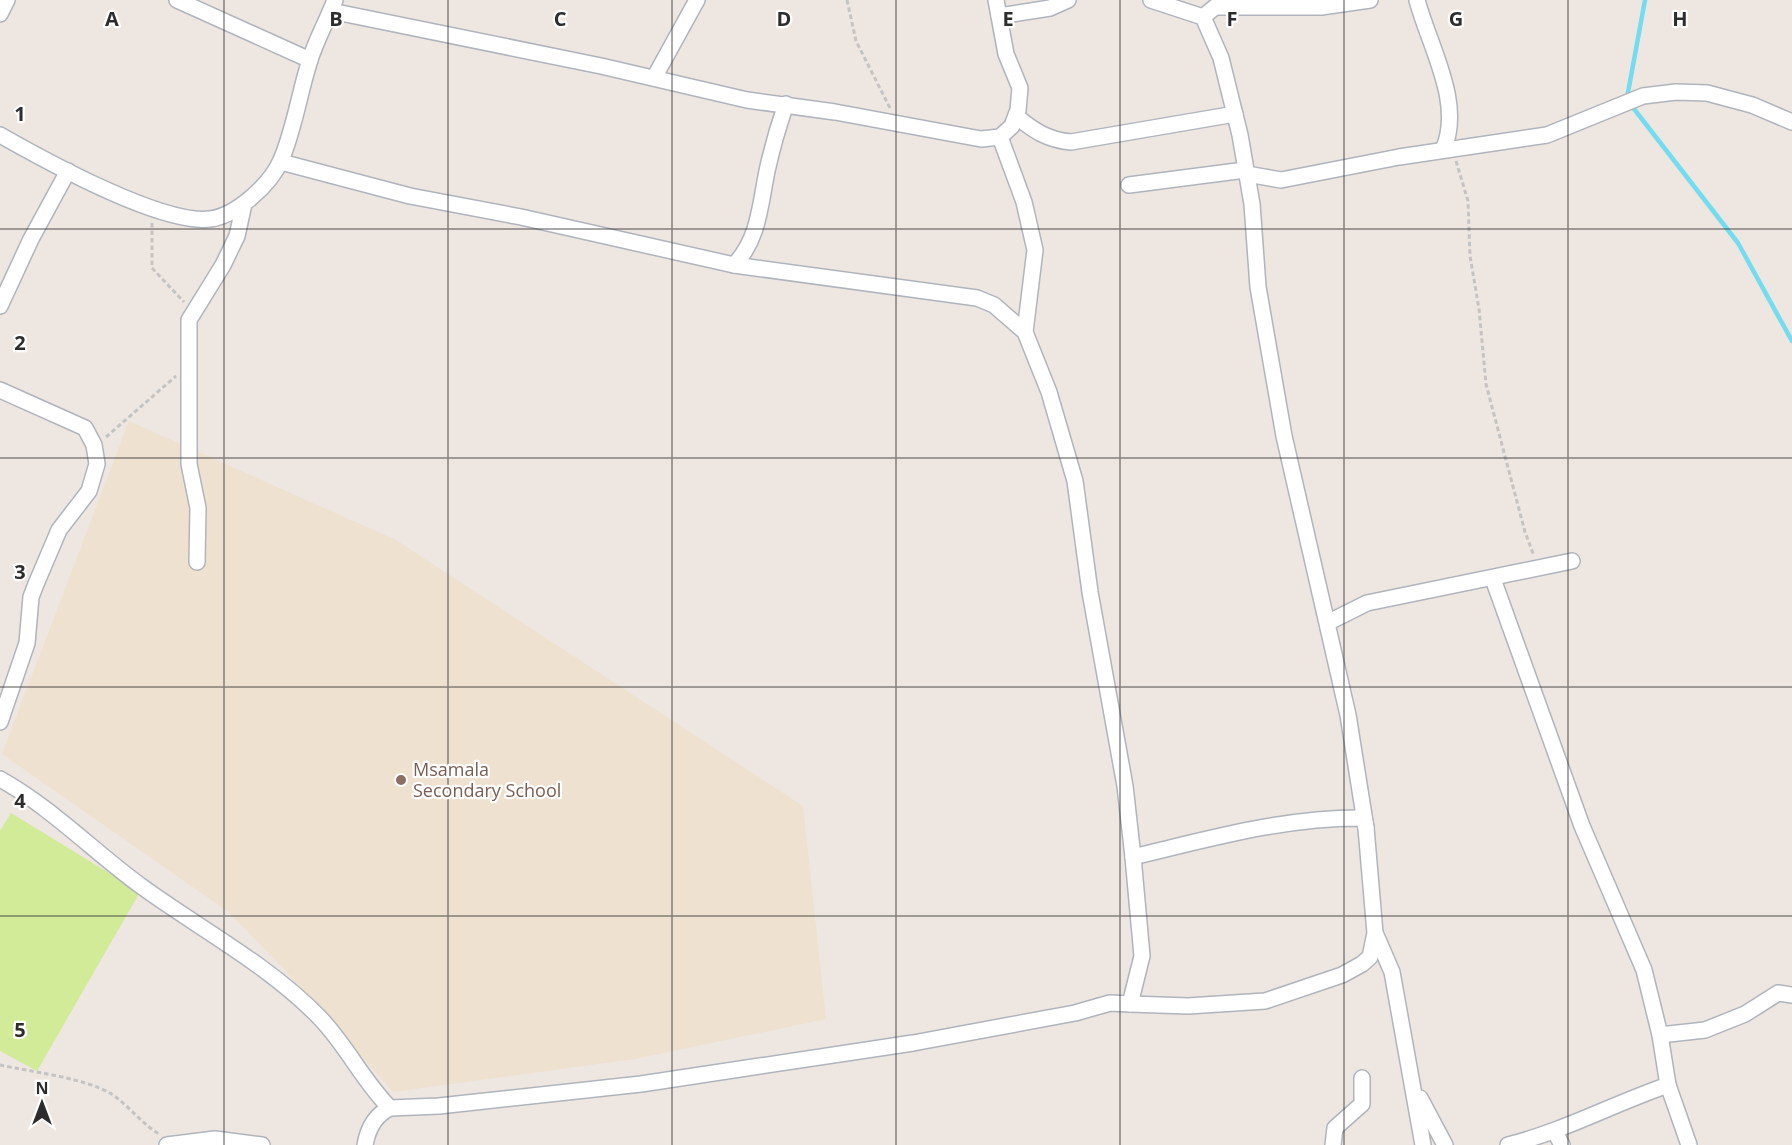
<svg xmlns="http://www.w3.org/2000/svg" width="1792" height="1145" font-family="'Open Sans',sans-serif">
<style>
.education{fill:#efe1cf}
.pitch{fill:#d1eb99}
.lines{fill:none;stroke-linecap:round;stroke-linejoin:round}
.stream{stroke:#74dcef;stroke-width:4.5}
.minor-casing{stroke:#b0b4bd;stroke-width:18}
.path{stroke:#c4c4c4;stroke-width:3;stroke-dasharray:4.5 3;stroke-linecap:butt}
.minor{stroke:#fff;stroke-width:15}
.grid{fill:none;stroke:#2d2d2d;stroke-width:1.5;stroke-opacity:0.55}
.education-dot{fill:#8d6e63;stroke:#fff;stroke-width:2}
.labels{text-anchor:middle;stroke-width:4.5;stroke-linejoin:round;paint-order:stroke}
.education-label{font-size:18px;fill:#785e54;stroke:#fff;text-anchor:start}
.grid-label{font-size:20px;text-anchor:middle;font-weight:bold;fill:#2d2d2d;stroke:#fff;stroke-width:4.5;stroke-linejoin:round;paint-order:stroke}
</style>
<rect width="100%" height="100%" fill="#eee6e0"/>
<path class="education" d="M129,421l267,119 407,266 23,213 -191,40 -242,33 -107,-121 -59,-60 -225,-157z"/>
<path class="pitch" d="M11,813l129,79 -103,179 -37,-20v-220z"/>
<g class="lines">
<g class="stream">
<path d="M1627,98l18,-98"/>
<path d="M1631,105l107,138 54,98"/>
</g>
<defs>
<g id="minor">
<path d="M177,0l133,60"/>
<path d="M1151,0l52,17 12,-10h106l49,-7"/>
<path d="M1417,0c12,46 47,103 26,150"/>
<path d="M331,11l270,55 146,34 88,12 146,27 19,-2 12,-11 6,-16 2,-22 -14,-34 -10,-54"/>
<path d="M0,14l7,-14"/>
<path d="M999,16l51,-8 18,-8"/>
<path d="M654,78l43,-78"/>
<path d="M1016,116c18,15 32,24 55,26l164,-28"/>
<path d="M0,135c44,25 162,90 210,84 26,-3 61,-35 71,-59 13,-30 18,-65 28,-97 6,-21 18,-42 26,-63"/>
<path d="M1000,137l24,65 11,48 -10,82"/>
<path d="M1247,174l34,6 118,-23 148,-22 96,-39 33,-4 31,1 45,12 40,17"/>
<path d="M1129,185l116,-15"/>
<path d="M734,265c25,-26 26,-60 33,-94 5,-23 11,-44 19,-67"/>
<path d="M0,306l31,-67 37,-68"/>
<path d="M0,390l85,38 9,17 3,19 -8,27 -30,39 -23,54 -5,13 -4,46 -27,79"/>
<path d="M197,562l1,-54 -9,-44v-144l34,-55 14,-29 7,-32"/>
<path d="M1493,579l89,247 62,144 16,65 8,50 21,60"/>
<path d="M1329,622l38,-19 205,-42"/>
<path d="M0,779c52,29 93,72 141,107 59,43 128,79 179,132 27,28 43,63 70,90l49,-2 202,-22 272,-41 162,-30 35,-10 20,1 12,-48 -9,-99 -8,-71 -35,-194 -15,-111 -26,-89 -24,-60 -31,-27 -17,-7 -243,-33 -213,-48 -111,-21 -129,-34"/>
<path d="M1133,857c76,-18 152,-40 231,-39l2,10"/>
<path d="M1376,935l16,37 31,173"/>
<path d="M1130,1004l58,2 77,-5 77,-26 20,-11 8,-7 5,-24 -9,-105 -18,-113 -64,-279 -26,-149 -6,-83 -12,-69 -19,-77 -18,-41"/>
<path d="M1660,1035l45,-5 40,-16 33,-21 14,2"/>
<path d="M1420,1098l25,47"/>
<path d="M1555,1132l7,13"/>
<path d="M167,1145l48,-6 47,6"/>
<path d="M365,1145c3,-17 10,-30 25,-37"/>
<path d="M1333,1145l2,-17 27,-24v-26"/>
<path d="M1508,1145c56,-14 105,-41 160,-60"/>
</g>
</defs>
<use href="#minor" class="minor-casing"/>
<g class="path">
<path d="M847,0l9,41 34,67"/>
<path d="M1456,161l12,40 2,55 9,53 7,75 39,148 9,24"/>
<path d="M152,223v45l32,34"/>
<path d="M106,437l70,-61"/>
<path d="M0,1065c32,7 87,13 113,30 17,12 28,28 46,39"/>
</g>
<use href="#minor" class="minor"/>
</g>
<path class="grid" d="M224,0v1145M448,0v1145M672,0v1145M896,0v1145M1120,0v1145M1344,0v1145M1568,0v1145M0,229h1792M0,458h1792M0,687h1792M0,916h1792"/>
<circle class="education-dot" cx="401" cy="780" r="6"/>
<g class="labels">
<g class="education-label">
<text x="413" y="776">Msamala<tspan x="413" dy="21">Secondary School</tspan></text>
</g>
</g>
<g class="grid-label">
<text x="112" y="26">A</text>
<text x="336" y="26">B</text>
<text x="560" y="26">C</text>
<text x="784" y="26">D</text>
<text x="1008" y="26">E</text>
<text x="1232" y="26">F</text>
<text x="1456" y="26">G</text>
<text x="1680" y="26">H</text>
<text x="20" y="121">1</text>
<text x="20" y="350">2</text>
<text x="20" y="579">3</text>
<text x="20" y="808">4</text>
<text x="20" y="1037">5</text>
</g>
<g transform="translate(42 1103)" stroke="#ffffff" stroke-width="4.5" paint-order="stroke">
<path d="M0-4.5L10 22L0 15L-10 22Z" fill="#2d2d2d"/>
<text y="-9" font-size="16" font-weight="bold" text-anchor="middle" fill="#2d2d2d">N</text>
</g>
</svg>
